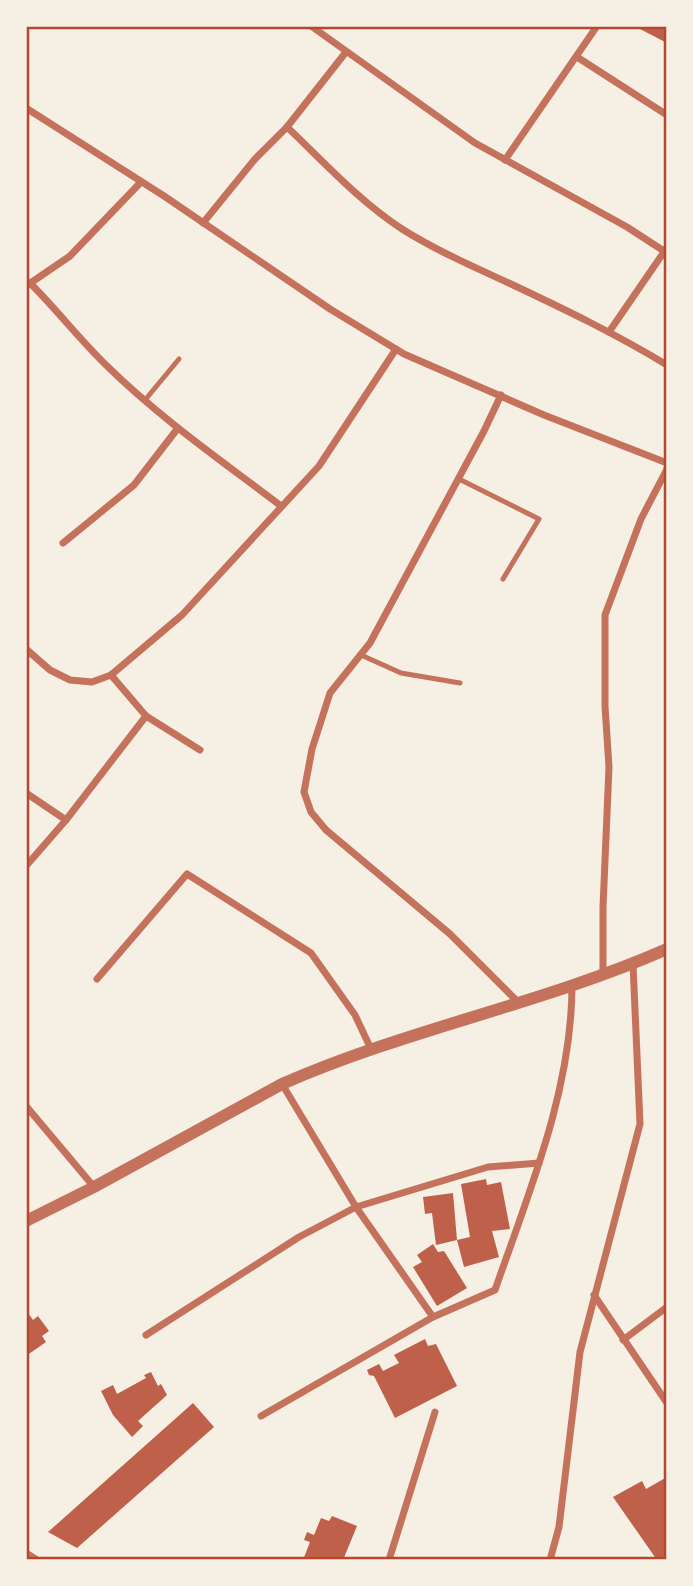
<svg xmlns="http://www.w3.org/2000/svg" width="693" height="1586" font-family="'PT Sans Narrow',sans-serif">
<style>
.building{fill:#bf614a}
.lines{fill:none;stroke-linecap:round;stroke-linejoin:round}
.service{stroke:#c5725c;stroke-width:5}
.minor{stroke:#c5725c;stroke-width:7}
.tertiary{stroke:#c5725c;stroke-width:12}
.neatline{fill:none;stroke:#b5482f;stroke-width:2.5}
</style>
<rect width="100%" height="100%" fill="#f6efe4"/>
<g class="building">
<path d="M641,26h26v17l-27,-14z"/>
<path d="M486,1179l1,6 14,-3 9,47 -18,2 7,26 -35,10 -7,-27 13,-3 -9,-53z"/>
<path d="M453,1193l4,47 -21,5 -4,-32 -7,1 -2,-17z"/>
<path d="M433,1244l5,8 6,-1 23,37 -30,18 -24,-39 9,-5 -5,-7z"/>
<path d="M26,1310l7,10 5,-4 11,15 -7,5 4,6 -20,14z"/>
<path d="M425,1339l3,7 8,-2 21,42 -62,32 -21,-42 -5,-1 -2,-5 12,-6 4,7 16,-8 -5,-8z"/>
<path d="M151,1372l7,14 3,-2 6,11 -29,26 5,5 -11,11 -19,-22 -12,-24 12,-6 4,9 29,-16 -2,-3z"/>
<path d="M193,1403l21,24 -137,121 -29,-16z"/>
<path d="M667,1477v83h-10l-44,-63 29,-16 4,8z"/>
<path d="M332,1516l25,10 -14,34h-40l7,-18 -6,-2 3,-8 7,3 7,-17 8,3z"/>
</g>
<g class="lines">
<g class="service">
<path d="M145,400l34,-41"/>
<path d="M459,479l80,40 -36,60"/>
<path d="M361,655l40,18 59,10"/>
</g>
<g class="minor">
<path d="M311,26l164,117 152,84 40,26"/>
<path d="M577,57l90,58"/>
<path d="M26,108l138,88 166,113 74,45 140,61 123,48"/>
<path d="M287,127c37,35 72,74 115,102 35,22 72,38 109,55 53,25 105,50 156,81"/>
<path d="M505,160l92,-134"/>
<path d="M203,223l52,-64 32,-32 59,-75"/>
<path d="M31,284c26,26 49,56 76,82 53,52 115,95 174,140"/>
<path d="M26,286l44,-30 71,-74"/>
<path d="M609,332l57,-83"/>
<path d="M501,395l-17,36 -114,212 -40,50 -18,56 -8,43 7,20 15,18 124,104 69,69"/>
<path d="M63,543l71,-58 44,-57"/>
<path d="M26,649l24,21 20,10 22,2 19,-7 71,-60 137,-149 77,-117"/>
<path d="M146,716l54,34"/>
<path d="M26,793l40,27"/>
<path d="M26,866l40,-46 80,-104 -35,-41"/>
<path d="M603,975v-68l6,-140 -4,-61v-91l36,-96 26,-50"/>
<path d="M97,979l90,-105 124,79 44,62 16,34"/>
<path d="M282,1084l74,123 77,110"/>
<path d="M26,1106l68,81"/>
<path d="M594,1295l73,108"/>
<path d="M146,1335l153,-98 57,-30 132,-40 51,-4"/>
<path d="M623,1340l44,-33"/>
<path d="M261,1416l172,-99 62,-27c34,-98 77,-200 77,-305"/>
<path d="M26,1553l11,7"/>
<path d="M389,1560l46,-148"/>
<path d="M550,1560l9,-33 21,-175 60,-228 -7,-160"/>
</g>
<path class="tertiary" d="M26,1221l68,-34 188,-103c125,-55 260,-80 385,-135"/>
</g>
<rect width="693" height="1586" fill="none" stroke="#f6efe4" stroke-width="56"/>
<rect x="28" y="28" width="637" height="1530" class="neatline"/>
</svg>
